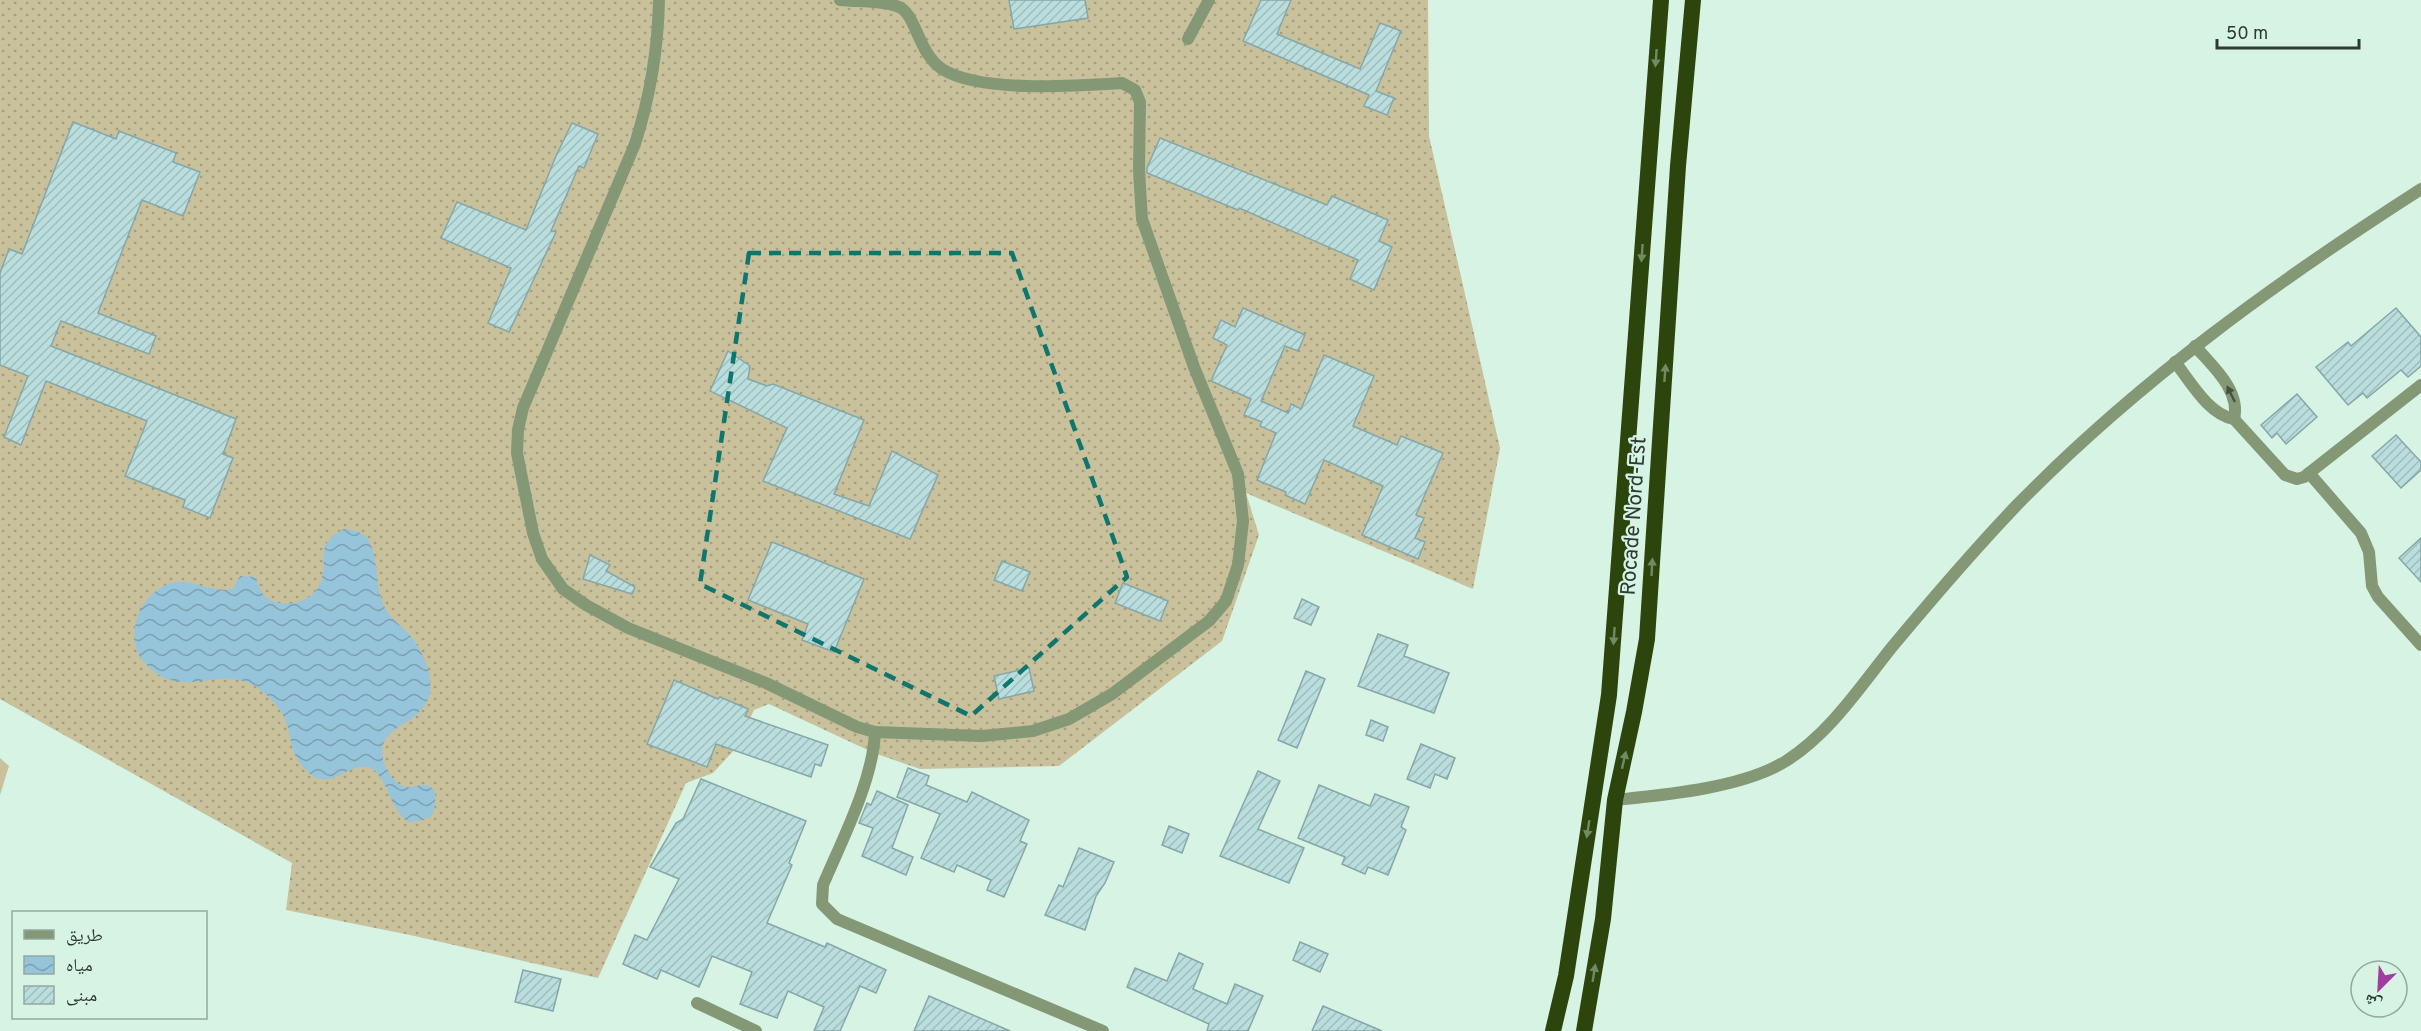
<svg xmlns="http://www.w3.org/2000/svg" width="2421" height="1031" font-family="Overpass,'Noto Naskh Arabic',sans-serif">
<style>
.green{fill:#c9c19b}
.garden{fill:url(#garden-dots)}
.water{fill:url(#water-waves)}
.building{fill:url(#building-hatch);stroke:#85a7a7;stroke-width:1.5}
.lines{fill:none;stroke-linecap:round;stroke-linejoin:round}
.minor{stroke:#859876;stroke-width:12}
.trunk{stroke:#2c450d;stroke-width:16}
.oneway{fill:#708b63}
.oneway2{fill:#445244}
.marked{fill:none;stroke:#0f766e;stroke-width:4.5;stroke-dasharray:12 8;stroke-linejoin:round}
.labels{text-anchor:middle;stroke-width:4.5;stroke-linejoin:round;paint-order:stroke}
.street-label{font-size:21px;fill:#2e3a34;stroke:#d6f3e4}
</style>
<defs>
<pattern id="garden-dots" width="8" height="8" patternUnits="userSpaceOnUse" patternTransform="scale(1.5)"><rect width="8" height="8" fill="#c9c19b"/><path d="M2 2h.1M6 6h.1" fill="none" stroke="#a49e7f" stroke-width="1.8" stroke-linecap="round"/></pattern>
<pattern id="water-waves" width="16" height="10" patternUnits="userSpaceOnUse" patternTransform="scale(1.5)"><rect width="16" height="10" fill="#96c4db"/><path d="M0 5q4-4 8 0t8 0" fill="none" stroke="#7ba0b2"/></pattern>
<pattern id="building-hatch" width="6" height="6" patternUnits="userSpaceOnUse" patternTransform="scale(1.5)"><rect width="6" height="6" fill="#badddd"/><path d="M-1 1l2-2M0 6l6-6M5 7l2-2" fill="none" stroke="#a0bebe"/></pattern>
</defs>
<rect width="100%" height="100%" fill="#d6f3e4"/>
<path class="green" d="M0,758l9,8 -9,29z"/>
<path class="garden" d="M0,0h1428l1,136 71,312 -27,141 -227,-96 13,42 -37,106 -163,125 -139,3 -46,-16 -105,-49 -15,6 -18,38 -23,25 -27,10 -88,195 -188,-43 -124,-25 6,-47 -292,-164z"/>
<path class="water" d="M344,529c8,1 14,1 21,7 15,16 9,49 19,70 6,12 15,18 24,27 13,14 25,40 22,59 -6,33 -49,32 -48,61 1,13 11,33 26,34 6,1 12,-3 18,-2 14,3 9,22 6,31l-13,5 -11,1c-19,-14 -21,-47 -38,-54 -23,-8 -39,27 -63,3 -18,-18 -14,-28 -21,-49 -4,-13 -20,-30 -33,-37 -39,-20 -73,19 -110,-24 -9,-11 -10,-26 -7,-39 4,-20 26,-43 48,-40 18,2 31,10 49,7l7,-13 16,1c2,10 5,17 14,23 17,9 45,1 51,-19 8,-22 -8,-36 23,-52z"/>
<g class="building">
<path d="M1009,0h76l3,18 -74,11z"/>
<path d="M1261,0h30l-14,34 83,35 20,-46 21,8 -25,60 18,7 -7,17 -23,-9 5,-11 -126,-54z"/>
<path d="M73,122l43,17 3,-8 57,22 -3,9 27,10 -17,44 -41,-16 -44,113 58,23 -7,18 -88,-33 -10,25 185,73 -13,35 10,4 -23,60 -27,-11 2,-7 -60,-24 22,-55 -101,-40 -25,64 -17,-8 24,-61 -28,-11v-92l9,-24 13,5z"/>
<path d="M572,123l26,11 -14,34 -5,-2 -28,65 5,1 -47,100 -21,-9 23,-55 -70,-30 16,-36 69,28 30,-74z"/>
<path d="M1160,138l167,67 5,-9 56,24 -9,21 13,6 -18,43 -24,-11 8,-19 -119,-52 -1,2 -91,-37v-5z"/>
<path d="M1243,308l62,27 -7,16 -13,-5 -24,55 27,12 3,-9 10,5 23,-54 50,21 -21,50 44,19 4,-9 42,17 -27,62 8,3 -9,20 10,4 -7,17 -56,-24 21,-49 -59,-26 -19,44 -20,-9 1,-3 -29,-12 19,-47 -16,-7 2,-4 -18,-7 7,-16 -40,-18 16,-36 -14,-7 8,-18 14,7z"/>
<path d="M2396,308l25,29v29l-13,11 -7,-7 -34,28 -4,-5 -15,12 -32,-38 32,-25 3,4z"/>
<path d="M728,351l22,15 -2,13 19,7 6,-2 91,36 -30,74 35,12 23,-55 46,24 -28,64 -147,-58 24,-53 -77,-37z"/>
<path d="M2297,394l20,23 -31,27 -9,-11 -5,5 -11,-13z"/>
<path d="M2396,435l25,27v8l-20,18 -29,-32z"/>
<path d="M2421,538v44l-22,-24z"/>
<path d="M772,542l92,37 -30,73 -32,-12 6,-16 -60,-24z"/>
<path d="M590,555l20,10 -4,6 29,16 -3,7 -49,-15z"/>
<path d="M1002,561l28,11 -8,19 -28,-11z"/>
<path d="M1123,583l45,18 -8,20 -45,-18z"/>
<path d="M1302,599l17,8 -8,18 -17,-7z"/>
<path d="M1378,634l30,11 -4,11 45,17 -15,40 -76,-27z"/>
<path d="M1029,668l5,23 -35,8 -5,-23z"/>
<path d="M1306,671l19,8 -28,69 -19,-8z"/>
<path d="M674,680l44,19 2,-2 28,12 -3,7 83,29 -7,21 -6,-2 -4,13 -95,-33 -9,23 -60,-23z"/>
<path d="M1371,720l17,7 -5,14 -17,-6z"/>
<path d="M1421,744l34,14 -8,21 -12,-5 -5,14 -23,-9z"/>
<path d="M908,768l21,8 -3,9 41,17 5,-10 57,28 -9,21 7,3 -23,53 -17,-7 4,-10 -34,-15 -3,7 -33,-14 19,-44 -43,-17z"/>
<path d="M1258,771l22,10 -22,48 46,19 -15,35 -69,-27z"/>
<path d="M701,779l105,42 -17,42 3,2 -25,58 58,24 2,-4 59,27 -10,23 -16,-7 -20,45h-26l10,-24 -36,-16 -11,27 -37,-14 12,-32 -40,-16 -13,31 -38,-17 -4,9 -34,-15 12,-29 12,5 32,-61 -29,-12 26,-44 7,-4z"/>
<path d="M1319,785l51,21 5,-12 34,13 -8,20 5,3 -18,45 -20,-8 -3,7 -23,-10 3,-7 -47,-19z"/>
<path d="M877,791l31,14 -16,43 21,9 -7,18 -44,-19 11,-28 -14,-5 8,-20 4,2z"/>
<path d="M1169,826l20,8 -7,19 -20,-8z"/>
<path d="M1079,848l35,14 -9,21 -9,13 -11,34 -40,-15 14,-30 4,2z"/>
<path d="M1300,942l28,12 -8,18 -27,-12z"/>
<path d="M1179,953l24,11 -10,25 34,15 8,-20 28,12 -15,35h-41l2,-7 -82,-37 8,-19 32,13z"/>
<path d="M523,970l38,9 -8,32 -38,-9z"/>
<path d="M929,996l81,35h-96z"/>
<path d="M1323,1006l59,25h-70z"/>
</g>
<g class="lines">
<g class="minor">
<path d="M659,0c-1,50 -9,97 -24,144l-112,264 -5,22 -1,23 16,80 9,26 21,30 23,16 42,23 138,55 91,44 18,5 107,4 51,-5 36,-12 43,-25 97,-73 17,-20 12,-36 5,-44 -5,-47 -44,-107 -52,-148 -3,-49 1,-68 -5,-12 -13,-7c-46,3 -142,10 -180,-14 -24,-16 -26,-55 -43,-62 -17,-7 -41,-5 -59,-7"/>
<path d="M1188,39l21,-39"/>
<path d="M2195,346c17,20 46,44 39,73"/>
<path d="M2175,362c16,20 33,52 59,57l51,56 12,4 7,-2 117,-92"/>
<path d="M2309,473l52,60 8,19 3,34 6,11 43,48"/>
<path d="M875,732c-2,49 -33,108 -52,153l-1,19 15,15 266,112"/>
<path d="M1615,800c49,-5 128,-12 171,-39 44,-28 74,-74 106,-114 40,-48 81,-96 124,-141 121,-124 260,-224 405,-317"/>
<path d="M697,1003l59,28"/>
</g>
<g class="trunk">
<path d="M1553,1031l13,-55 43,-281 52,-695"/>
<path d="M1584,1031l19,-112 12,-119 19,-88 13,-73 31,-473 15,-166"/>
</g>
</g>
<defs><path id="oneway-solid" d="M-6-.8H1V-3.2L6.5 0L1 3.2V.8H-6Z" transform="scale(1.5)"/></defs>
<g class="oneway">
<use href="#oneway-solid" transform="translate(1656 58) rotate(94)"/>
<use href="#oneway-solid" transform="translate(1642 253) rotate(94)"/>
<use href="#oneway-solid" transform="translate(1665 373) rotate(-86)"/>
<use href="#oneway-solid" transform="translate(1652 567) rotate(-87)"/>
<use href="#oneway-solid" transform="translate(1614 636) rotate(94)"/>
<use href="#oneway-solid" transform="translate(1624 760) rotate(-77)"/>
<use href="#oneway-solid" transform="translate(1588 829) rotate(99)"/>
<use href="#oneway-solid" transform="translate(1594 973) rotate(-81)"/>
</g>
<use class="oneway2" href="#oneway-solid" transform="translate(2231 394) rotate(-116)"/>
<path class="marked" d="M749,253h263l115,324 -156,139 -271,-132z"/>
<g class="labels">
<g class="street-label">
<text transform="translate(1633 516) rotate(-86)" y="7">Rocade Nord-Est</text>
</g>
</g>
<rect x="12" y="911" width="195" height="108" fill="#d6f3e4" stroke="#93a99e" stroke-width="1.5"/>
<rect x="24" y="930" width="30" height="9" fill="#859876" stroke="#93a99e" stroke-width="1.5"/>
<text x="66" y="941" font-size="18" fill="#2e3a34">طريق</text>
<rect x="24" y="956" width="30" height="18" fill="url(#water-waves)" stroke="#93a99e" stroke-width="1.5"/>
<text x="66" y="971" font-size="18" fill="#2e3a34">مياه</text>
<rect x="24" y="986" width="30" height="18" fill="url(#building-hatch)" stroke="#93a99e" stroke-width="1.5"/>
<text x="66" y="1001" font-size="18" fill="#2e3a34">مبنى</text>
<g transform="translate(2379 989) rotate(204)"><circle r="28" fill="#d6f3e4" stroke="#93a99e" stroke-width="1.5"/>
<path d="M0-4.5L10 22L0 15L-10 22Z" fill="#a13ca1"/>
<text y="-9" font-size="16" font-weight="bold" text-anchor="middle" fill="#2e3a34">ش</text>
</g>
<path d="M2217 39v9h142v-9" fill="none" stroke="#2e3a34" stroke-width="3"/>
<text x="2226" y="39" font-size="18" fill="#2e3a34" stroke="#d6f3e4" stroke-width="4.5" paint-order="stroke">50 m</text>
</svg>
